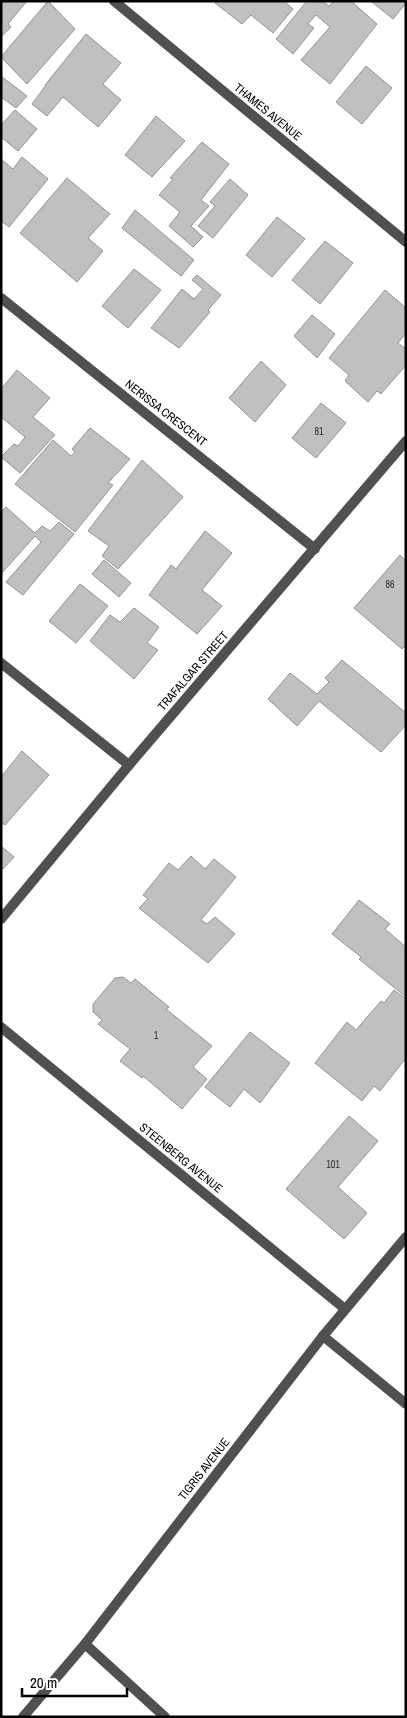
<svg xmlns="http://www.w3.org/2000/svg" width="407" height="1718" font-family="'Archivo Narrow',sans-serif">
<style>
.building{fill:#c0c0c0;stroke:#949494}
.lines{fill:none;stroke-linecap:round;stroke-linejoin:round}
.street{stroke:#505050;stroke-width:10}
.labels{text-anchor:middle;stroke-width:4.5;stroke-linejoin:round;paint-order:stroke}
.number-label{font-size:10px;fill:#303030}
.street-label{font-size:12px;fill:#000;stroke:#fff}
</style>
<rect width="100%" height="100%" fill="#fff"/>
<g class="building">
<path d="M1,1h26l-19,23 3,3 -10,10z"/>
<path d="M48,1l27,28 -48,55 -26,-27z"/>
<path d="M217,1h67l9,8 -20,24 -22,-18 -9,9 -27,-21z"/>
<path d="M307,1h15l7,5 5,-5h17l26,23 -47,60 -29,-24 29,-33 -14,-12 -8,9 6,4 -21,26 -17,-15z"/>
<path d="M371,1h35v2l-13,16z"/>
<path d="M86,34l35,29 -18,21 18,16 -23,27 -35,-30 -16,19 -15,-12 14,-19h-1z"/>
<path d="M366,66l26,22 -30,36 -26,-22z"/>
<path d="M1,76l26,20 -11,12 -15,-11z"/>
<path d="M15,110l22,19 -19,22 -17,-14v-12z"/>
<path d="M156,116l29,25 -33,36 -27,-22z"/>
<path d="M202,142l27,22 -28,36 8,6 -18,20 12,11 -10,10 -24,-21 11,-14 -21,-17 14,-16 -3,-1z"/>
<path d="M22,157l26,22 -39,48 -8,-6v-62l12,10z"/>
<path d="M67,178l43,36 -22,24 15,13 -26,31 -57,-49z"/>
<path d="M230,179l18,16 -35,43 -15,-12 17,-20 -5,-4z"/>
<path d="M135,210l59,50 -13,16 -59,-48z"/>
<path d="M277,217l28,22 -33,38 -26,-22z"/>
<path d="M325,241l28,22 -33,41 -28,-24z"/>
<path d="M134,269l27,21 -33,38 -26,-22z"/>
<path d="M197,275l24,20 -13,15 2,2 -31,36 -28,-20 31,-39 12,10 9,-10 -11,-9z"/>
<path d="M385,290l21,18v25l-8,10 8,6v16l-25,29 -4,-3 -9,11 -23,-21 4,-6 -20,-17z"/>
<path d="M312,315l23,19 -18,24 -23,-22z"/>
<path d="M261,361l25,24 -31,37 -26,-24z"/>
<path d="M17,370l33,28 -17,19 22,18 -35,38 -19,-16 13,-13 4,2 7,-9 -24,-20v-28z"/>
<path d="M321,403l25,20 -30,35 -24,-20z"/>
<path d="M90,428l40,31 -22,24 5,2 -38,47 -60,-48 38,-44 18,16 4,-4 -3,-3z"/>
<path d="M142,460l41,37 -65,72 -16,-13 7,-10 -21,-15z"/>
<path d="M6,507l29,26 7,-7 8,5 9,-9 15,12 -51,61 -17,-13 35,-40 -6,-6 -34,38v-62z"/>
<path d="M205,531l27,22 -30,37 20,16 -25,28 -48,-39 22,-30 5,4z"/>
<path d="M400,555l6,6v84l-4,4 -48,-41z"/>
<path d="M104,560l27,23 -12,14 -27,-23z"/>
<path d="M80,584l28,22 -32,37 -27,-22z"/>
<path d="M134,608l25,19 -12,16 11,7 -24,29 -44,-38 20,-26 10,7z"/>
<path d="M342,660l64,53v12l-25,27 -62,-51 -22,25 -29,-27 22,-26 27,21 12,-12 -4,-4z"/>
<path d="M22,751l27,24 -44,50 -4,-3v-45z"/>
<path d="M1,846l13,11 -13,14z"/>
<path d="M191,856l14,13 9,-10 22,18 -35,43 6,4 8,-7 20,17 -27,29 -69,-55 9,-9 -5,-4 26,-32 9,7z"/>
<path d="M359,900l31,24 -5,5 21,18v50l-47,-38 2,-2 -29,-23z"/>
<path d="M123,977l8,6 4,-4 34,28 -3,2 46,37 -19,21 14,12 -25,30 -39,-33 -1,2 -22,-17 10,-12 -32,-25 4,-4 -9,-8v-8l22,-26z"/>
<path d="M394,990l12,9v59l-26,33 -6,-5 -12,15 -47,-38 32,-41 9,8 25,-29 3,2z"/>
<path d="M250,1032l40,31 -30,40 -16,-14 -14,18 -25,-20z"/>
<path d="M349,1116l29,25 -40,46 29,26 -23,26 -58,-50z"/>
</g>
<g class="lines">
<g class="street">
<path d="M114,1l292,241"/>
<path d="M1,298l314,251"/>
<path d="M1,663l128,102"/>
<path d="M1,919l128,-154 277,-324"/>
<path d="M1,1027l344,282"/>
<path d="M323,1336l83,68"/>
<path d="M85,1644l80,73"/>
<path d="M23,1717l62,-73 238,-308 83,-99"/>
</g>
</g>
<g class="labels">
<g class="number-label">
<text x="319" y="435">81</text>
<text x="390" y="588">86</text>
<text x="156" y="1039">1</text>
<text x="333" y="1168">101</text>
</g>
<g class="street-label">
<text transform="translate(268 112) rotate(39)" y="4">THAMES AVENUE</text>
<text transform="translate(166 413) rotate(38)" y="4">NERISSA CRESCENT</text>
<text transform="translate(193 671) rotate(-49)" y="4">TRAFALGAR STREET</text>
<text transform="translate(181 1158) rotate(39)" y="4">STEENBERG AVENUE</text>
<text transform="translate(204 1469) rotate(-52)" y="4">TIGRIS AVENUE</text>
</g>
</g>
<rect width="407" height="1718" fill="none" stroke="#000000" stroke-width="5"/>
<path d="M22 1688v8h105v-8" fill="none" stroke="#000000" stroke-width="2.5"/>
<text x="30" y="1688" font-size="15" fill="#000000" stroke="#ffffff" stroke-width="4" paint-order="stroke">20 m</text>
</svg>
